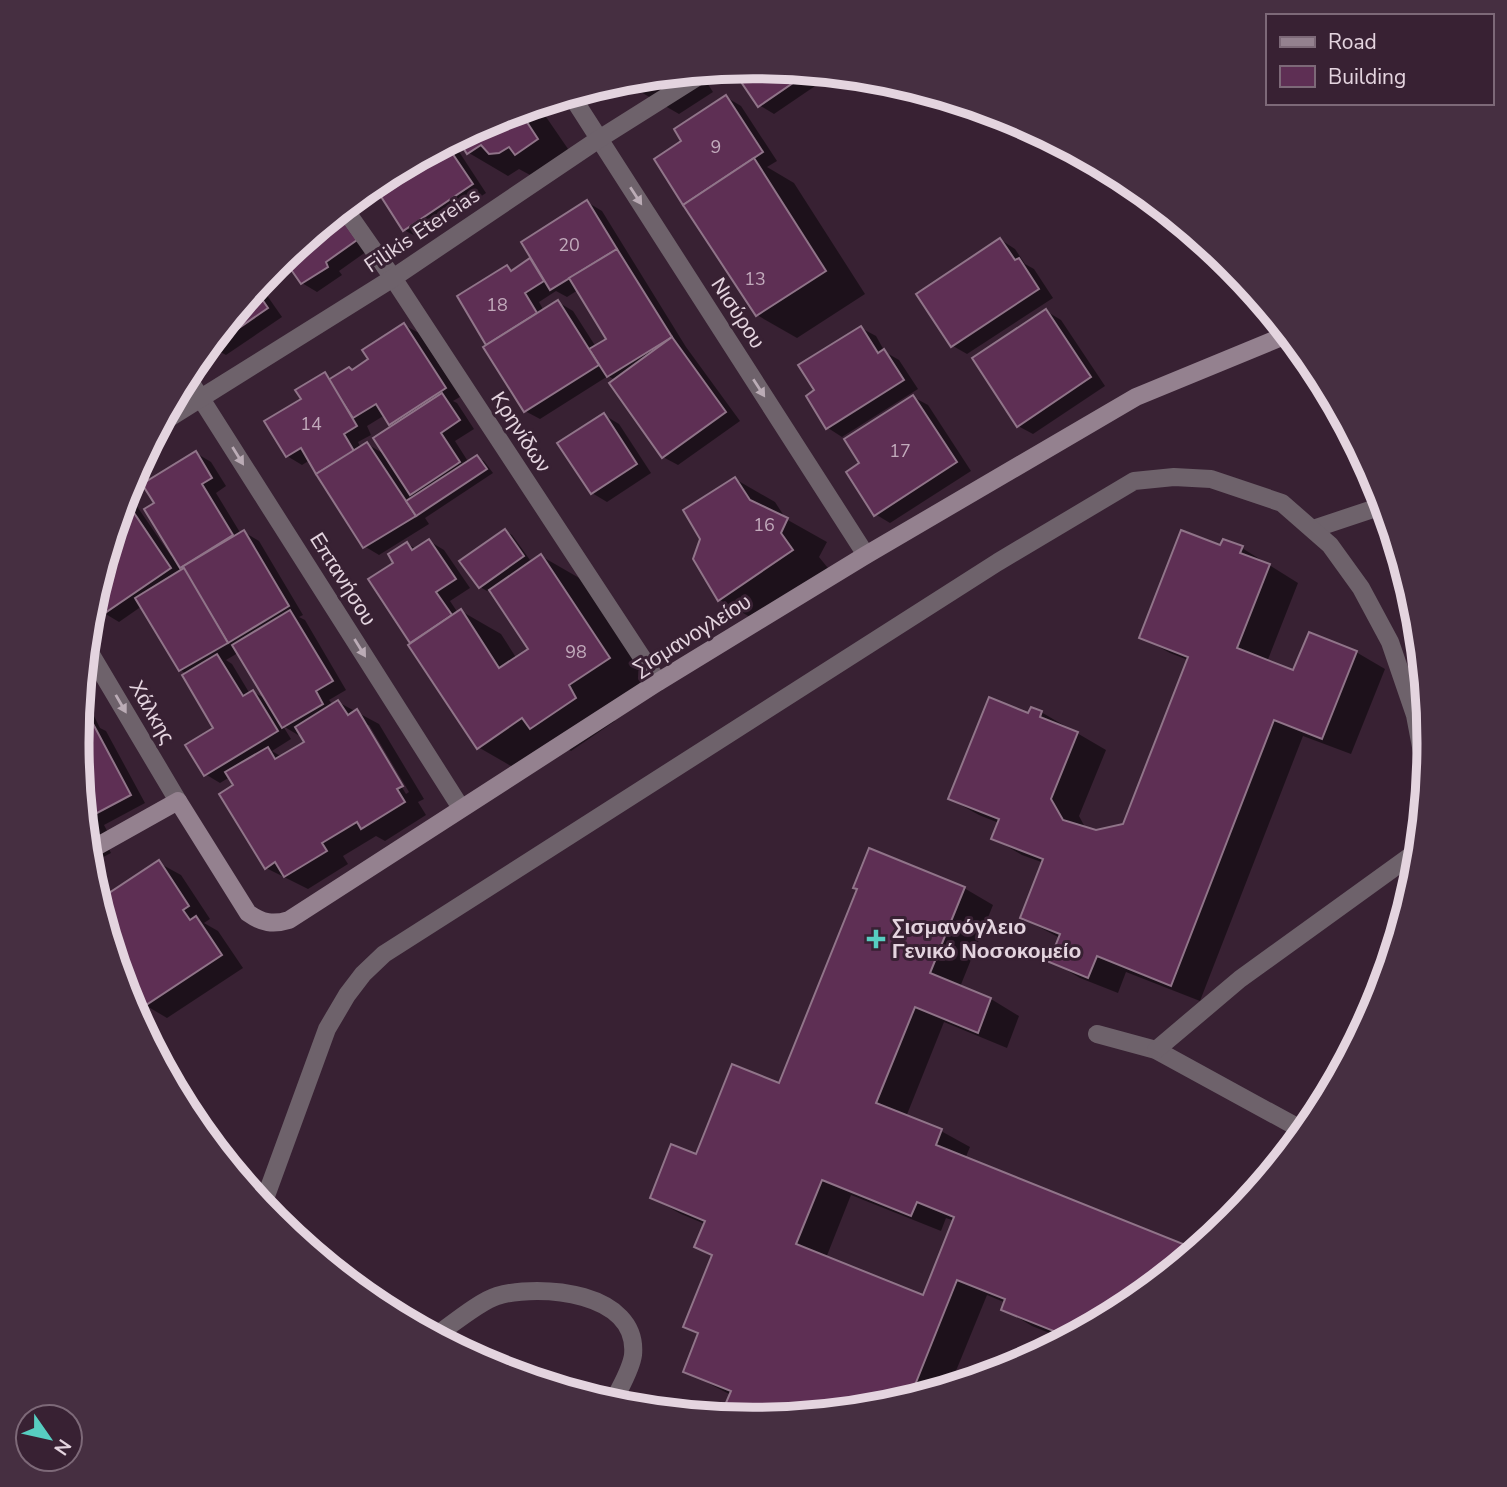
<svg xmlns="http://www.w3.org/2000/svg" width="1507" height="1487" font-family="'Nunito Sans',sans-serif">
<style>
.shadow{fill:#0007;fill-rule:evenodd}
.building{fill:#5e2f54;stroke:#907489;stroke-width:2;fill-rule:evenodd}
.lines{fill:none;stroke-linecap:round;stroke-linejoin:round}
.lane{stroke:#6e626b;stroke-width:18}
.street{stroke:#6e626b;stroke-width:18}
.secondary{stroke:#94818f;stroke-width:18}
.oneway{fill:#bbacb6}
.poi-dot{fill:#57cec1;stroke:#382133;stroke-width:2.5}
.labels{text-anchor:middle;stroke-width:6;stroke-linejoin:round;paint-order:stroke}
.number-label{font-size:18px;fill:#c2abbc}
.street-label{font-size:21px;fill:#e4d4df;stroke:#382133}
.poi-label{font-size:21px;font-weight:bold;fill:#e4d4df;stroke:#382133;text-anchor:start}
.rim{fill:none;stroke:#e4d4df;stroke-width:9}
</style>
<rect width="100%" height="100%" fill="#382133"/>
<g class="shadow">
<path d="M754,67l99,9 -22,12 -10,-6 -47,32 -15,-9 -23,-34 4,-3z"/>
<path d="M700,72l13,20 -34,22 -40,-23 -4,-7 -9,-5z"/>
<path d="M726,97l15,9 36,55 -10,6 27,16 71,111 -68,44 -40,-23 -100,-155 26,-18z"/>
<path d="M554,100l1,2 -13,9 35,51 -47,13 -11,-6 -11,7 -39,-23 -11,-16 37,-19z"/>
<path d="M452,141l34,52 -67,45 -15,-8 -30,-47z"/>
<path d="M587,202l15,9 84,136 54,74 -62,44 -15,-8 -48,-77 -7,-4 -68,43 -15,-8 -66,-114 48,-30 7,4 19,-12zM578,290l31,49 -13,8 -23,-36 -15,-9 -14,9 -5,-9 17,-11 11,6z"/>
<path d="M343,209l27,40 -31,22 3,4 -25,17 -15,-9 -17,-25 -5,2z"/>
<path d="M1001,240l14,9 10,15 9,5 19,29 -86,56 -14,-8z"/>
<path d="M259,284l23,33 -56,38 -15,-8 -1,-3z"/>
<path d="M1046,311l15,9 44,66 -72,48 -15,-8z"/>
<path d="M404,325l15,8 41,64 -7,4 4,2 17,26 -19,12 14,22 8,-6 7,4 9,12 -68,45 4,6 -50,31 -15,-9 -54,-86 -8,5 -15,-9 16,-57 22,-24 8,4 20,-8 17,-12zM385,415l10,11 -9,29 -19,-11 -6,4 -3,-6 13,-7 -4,-9z"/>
<path d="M861,328l15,8 9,16 14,8 19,29 -76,48 -14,-9 -11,-37z"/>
<path d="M179,389l3,4 -8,6z"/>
<path d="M913,397l15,8 43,66 -81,52 -15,-9 -14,-50z"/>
<path d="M604,415l15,9 32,49 -44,29 -15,-9z"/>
<path d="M196,453l15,9 15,24 -10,7 25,41 3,-2 15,9 44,74 -4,2 6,3 41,70 -17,10 4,5 5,-3 41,22 45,75 -6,3 8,13 -41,26 -9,-5 -33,20 5,8 -40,25 -42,-21 -36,-91 -10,6 -15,-9 11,-46 -29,-54 -7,-4 -38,-64 -23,16 -15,-9 -10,-15 30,-102 10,6 37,54 3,-1 -17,-51zM238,653l30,47 -15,-8 -3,2 -18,-30 -6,-4zM364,725h5l40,67 -3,2zM283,726l15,9 3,-2 5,9 -24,15 -10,-6 19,-12z"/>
<path d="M735,479l40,23 11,17 41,23 -8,15 13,16 -73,49 -39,-22z"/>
<path d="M505,531l7,4 18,25 -8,6 2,2 17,-12 40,23 67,102 -41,27 8,13 -44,30 -13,-8 -40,27 -40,-23 -66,-105 -16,-79 11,-19 10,5 12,-8 15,9 26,38 -20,13 8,12 3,-2 40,23 16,25 13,-10 -40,-60 -3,2 -7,-4z"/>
<path d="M1224,541l18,7 56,35 -31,79 27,10 62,-20 29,17 -34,85 -48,-18 -103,265 -74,-29 -8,21 -38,-15 -29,-17 9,-23 -38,-20 22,-55 -22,-8 -29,-17 6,-15 -20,-8 -29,-16 79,-84 12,-3 65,38 -27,66 7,13 10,3 29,-6 63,-166 -18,-7 -29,-16 80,-90z"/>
<path d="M82,692l18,36 6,3 39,72 -41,22 9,17 -6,3 4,8 -23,12 -11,-122z"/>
<path d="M159,863l22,12 29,44 -6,4 14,8 25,37 -76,50 -22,-13z"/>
<path d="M964,888l29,17 -33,82 31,12 28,17 -12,32 -63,-26 -38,95 35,14 29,16 -5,12 232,92 -68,56 -62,33 -35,-14 -29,-17 3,-6 -19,-8 -38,93 -64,20 -131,12 -32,-3 9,-22 -46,-24 14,-36 -14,-8 29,-71 -18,-10 9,-22 -24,-10 -29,-16 128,-113zM851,1195l90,36 5,-13 9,3 -31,76 -98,-39z"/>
<path d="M125,993l14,25 -2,1 -9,-17z"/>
</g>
<g class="building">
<path d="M754,67l55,5 -51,35 -25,-37z"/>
<path d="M665,75l-27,17 -9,-13z"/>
<path d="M726,95l37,57 -80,53 -29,-46 27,-18 -7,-12z"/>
<path d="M519,110l19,29 -23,16 -6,-8 -10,6 -10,1 -8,-9 -14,9 -10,-16 38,-20z"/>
<path d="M446,144l27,40 -70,47 -30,-47z"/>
<path d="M754,158l72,113 -70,45 -73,-111z"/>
<path d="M587,200l30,49 -67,41 -29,-48z"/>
<path d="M338,213l19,27 -31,22 2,5 -27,17 -18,-26z"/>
<path d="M1000,238l15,22 4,-2 20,31 -88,58 -35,-53z"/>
<path d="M617,249l55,88 -65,40 -18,-28 17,-10 -37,-61z"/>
<path d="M530,258l14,23 -19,12 12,20 -51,32 -29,-49 50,-31 4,6z"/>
<path d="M255,289l13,19 -58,40 -2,-2z"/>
<path d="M558,300l41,65 -75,47 -41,-65z"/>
<path d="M1046,309l45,68 -74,50 -45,-69z"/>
<path d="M404,323l42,65 -57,37 -13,-21 -23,14 -25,-38 21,-13 3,3 16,-11 -6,-9z"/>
<path d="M861,326l17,27 6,-4 20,31 -78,49 -20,-33 8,-6 -16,-25z"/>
<path d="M672,337l54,75 -64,46 -53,-75z"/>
<path d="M325,372l32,54 -13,8 10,17 -38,23 -15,-26 -15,9 -22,-36 37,-22 -6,-9z"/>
<path d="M442,393l18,27 -19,13 19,29 -50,33 -37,-57z"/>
<path d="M913,395l44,67 -83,54 -28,-44 13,-9 -15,-24z"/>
<path d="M604,413l33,51 -46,30 -34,-51z"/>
<path d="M367,442l49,74 -53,32 -47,-74z"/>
<path d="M196,451l16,27 -10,6 31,51 -53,33 -36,-59 10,-6 -12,-19z"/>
<path d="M477,455l10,14 -71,47 -10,-15z"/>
<path d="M735,477l15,23 38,18 -7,15 12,17 -75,51 -25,-42 7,-20 -17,-29z"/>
<path d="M124,498l47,70 -69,47 -9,-15z"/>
<path d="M505,529l19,27 -45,32 -20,-27z"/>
<path d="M244,530l45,76 -61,37 -46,-76z"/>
<path d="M1181,530l39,15 3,-6 20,7 -3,7 30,11 -33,84 56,22 16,-38 48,19 -35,88 -48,-19 -103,266 -74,-30 -9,22 -39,-16 11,-28 -40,-16 23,-59 -52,-20 8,-20 -51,-20 41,-102 39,16 3,-6 11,4 -2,6 38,15 -27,67 12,21 33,10 27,-6 65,-167 -49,-19z"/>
<path d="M429,539l27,40 -20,13 16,23 -42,28 -42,-64 25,-16 -5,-9 19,-12 5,8z"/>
<path d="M541,554l69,104 -41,27 7,13 -46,31 -8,-11 -45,31 -69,-104 53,-36 38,59 29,-19 -39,-59z"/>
<path d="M184,568l44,75 -49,28 -44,-73z"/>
<path d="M290,610l43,71 -17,10 7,13 -41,24 -50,-83z"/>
<path d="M217,654l26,42 10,-6 25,41 -74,45 -19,-31 28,-17 -31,-53z"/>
<path d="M338,700l10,15 9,-6 46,77 -6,3 8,13 -44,27 -4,-7 -35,21 5,8 -43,26 -9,-15 -10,7 -46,-75 14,-9 -8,-13 43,-25 7,12 29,-17 -9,-15z"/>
<path d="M91,720l40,75 -47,25 -7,-77 1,-16z"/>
<path d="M869,848l96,39 -35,86 61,25 -13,35 -63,-26 -39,96 66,26 -6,16 262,105 -69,57 -58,31 -70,-28 4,-11 -48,-19 -48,120 -24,8 -131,12 -34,-3 11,-26 -48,-19 15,-39 -15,-6 29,-72 -18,-8 11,-26 -55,-23 21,-54 25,10 36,-90 47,19 78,-194 -4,-1zM822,1180l89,36 6,-14 37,15 -31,78 -127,-51z"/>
<path d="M159,860l30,46 -6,4 7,10 6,-4 26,39 -79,52 -26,-39 -20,-67z"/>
</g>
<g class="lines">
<g class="lane">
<path d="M1313,529l72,-24"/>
<path d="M1097,1034l59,16 150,82"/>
<path d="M1156,1050l84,-71 180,-130"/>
<path d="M262,1207l65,-178 20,-34 16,-21 21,-20 614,-392 136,-81 40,-4 37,2 71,24 48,42 31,43 29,54 25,73 10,53 1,26"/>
<path d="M434,1337c16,-11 46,-36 63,-41 43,-13 142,-4 136,59 -2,16 -15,35 -21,50"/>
</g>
<g class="street">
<path d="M571,95l295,460"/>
<path d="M344,208l49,70 265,404"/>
<path d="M186,375l275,433"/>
<path d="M161,423l232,-145 206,-139 108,-68"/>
<path d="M86,646l92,155"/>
</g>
<path class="secondary" d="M87,852l91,-51 70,112c14,10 25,12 41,7l369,-238 208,-127 270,-158 153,-63"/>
</g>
<defs><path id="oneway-solid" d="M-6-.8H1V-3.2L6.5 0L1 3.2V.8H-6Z" transform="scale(1.75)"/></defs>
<g class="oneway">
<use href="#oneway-solid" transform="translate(636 196) rotate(57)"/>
<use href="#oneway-solid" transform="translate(759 388) rotate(57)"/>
<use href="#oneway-solid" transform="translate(238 456) rotate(58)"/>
<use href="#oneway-solid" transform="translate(360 648) rotate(58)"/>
<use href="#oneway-solid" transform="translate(121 704) rotate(60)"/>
</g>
<path class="poi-dot" d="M872.5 928.5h7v7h7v7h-7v7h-7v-7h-7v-7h7z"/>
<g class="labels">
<g class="number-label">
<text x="716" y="153">9</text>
<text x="569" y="251">20</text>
<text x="755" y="285">13</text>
<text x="497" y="311">18</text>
<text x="311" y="430">14</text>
<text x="900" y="457">17</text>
<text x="764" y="531">16</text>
<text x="576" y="658">98</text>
</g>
<g class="street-label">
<text transform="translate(422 230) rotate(-34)" y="7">Filikis Etereias</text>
<text transform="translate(738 313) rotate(57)" y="7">Νισύρου</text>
<text transform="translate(521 432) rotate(57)" y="7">Κρηνίδων</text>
<text transform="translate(343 579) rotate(58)" y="7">Επτανήσου</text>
<text transform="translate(692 635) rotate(-32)" y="7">Σισμανογλείου</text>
<text transform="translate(152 712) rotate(60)" y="7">Χάλκης</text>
</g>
<g class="poi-label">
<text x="892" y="934">Σισμανόγλειο<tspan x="892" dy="24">Γενικό Νοσοκομείο</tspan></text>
</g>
</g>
<path d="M0 0H1507V1487H0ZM89 743a664 664 0 1 1 1328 0a664 664 0 1 1-1328 0Z" fill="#462f41" fill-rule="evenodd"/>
<path class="rim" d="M89 743a664 664 0 1 1 1328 0a664 664 0 1 1-1328 0Z"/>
<rect x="1266" y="14" width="228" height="91" fill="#382133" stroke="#7d6978" stroke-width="2"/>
<rect x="1280" y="37" width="35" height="10" fill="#94818f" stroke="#7d6978" stroke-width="2"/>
<text x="1328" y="49" font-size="21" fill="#e4d4df">Road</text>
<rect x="1280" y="66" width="35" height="21" fill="#5e2f54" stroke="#7d6978" stroke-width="2"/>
<text x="1328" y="84" font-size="21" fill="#e4d4df">Building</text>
<g transform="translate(49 1438) rotate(124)"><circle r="33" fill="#382133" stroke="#7d6978" stroke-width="2"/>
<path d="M0-5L12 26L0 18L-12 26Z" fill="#57cec1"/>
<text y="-10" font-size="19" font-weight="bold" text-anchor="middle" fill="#e4d4df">N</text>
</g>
</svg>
